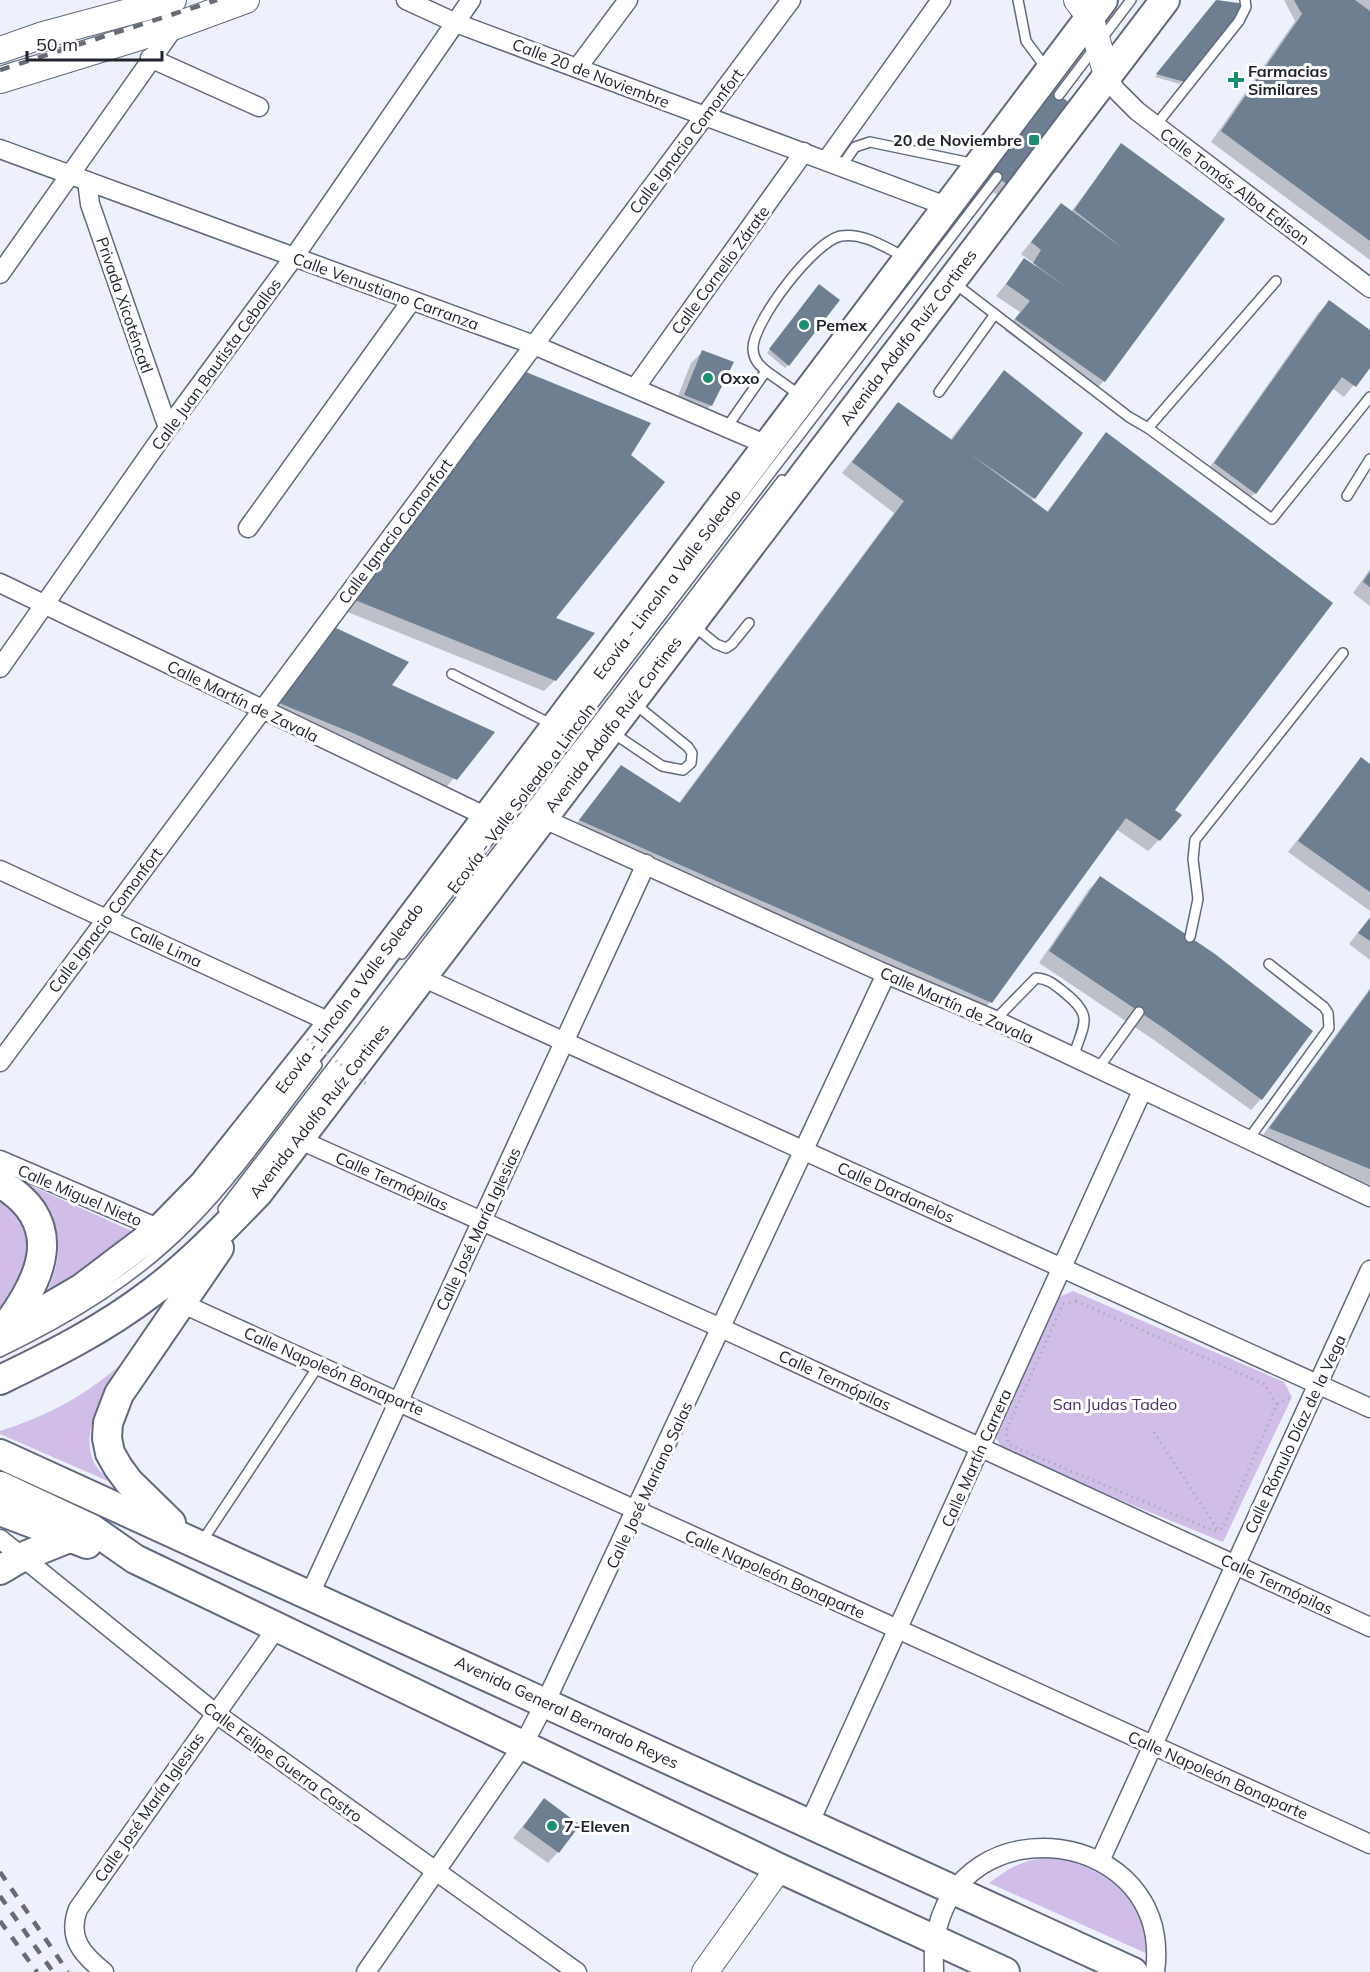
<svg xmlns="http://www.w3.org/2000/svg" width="1370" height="1972" font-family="Mulish,sans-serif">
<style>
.green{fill:#d0bee9}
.shadow{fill:#0003}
.building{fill:#6d7f91}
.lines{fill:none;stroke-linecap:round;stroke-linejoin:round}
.lane-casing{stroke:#606a7e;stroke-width:12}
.street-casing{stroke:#606a7e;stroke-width:21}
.secondary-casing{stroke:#606a7e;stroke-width:28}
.primary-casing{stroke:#606a7e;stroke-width:32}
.path{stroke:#aaaeb8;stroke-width:3;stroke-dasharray:1.5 4.5;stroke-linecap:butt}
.lane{stroke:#fff;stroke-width:9}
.street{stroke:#fff;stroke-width:18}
.secondary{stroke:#fff;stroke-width:26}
.primary{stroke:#fff;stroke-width:28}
.rail{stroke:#676b75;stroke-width:4.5;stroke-dasharray:10 10;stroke-linecap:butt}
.path-bridge{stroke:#aaaeb8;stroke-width:3;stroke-dasharray:1.5 4.5;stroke-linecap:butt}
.poi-dot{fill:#1a8e71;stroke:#fff;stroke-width:2}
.labels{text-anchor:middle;stroke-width:6;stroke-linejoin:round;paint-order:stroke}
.poi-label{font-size:16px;font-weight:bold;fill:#20242d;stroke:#fff;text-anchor:start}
.street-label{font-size:16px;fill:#20242d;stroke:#fff}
.park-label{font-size:16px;fill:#472d64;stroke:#fff}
</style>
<rect width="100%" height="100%" fill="#edf1fb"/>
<g class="green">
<path d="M25,1183l109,49 -91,69c26,-57 18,-70 -18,-118z"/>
<path d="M0,1198l23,22 12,28 -13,32 -22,27z"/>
<path d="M1073,1291l211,91 8,15 -69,145 -218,-89 -9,-15 61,-140z"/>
<path d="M136,1352c-21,31 -62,73 -40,114 4,7 15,14 21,19l-117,-51v-3c57,-18 91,-40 136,-79z"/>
<path d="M1059,1857l24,3 39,26 21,34 7,35 -161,-72c26,-19 38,-25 70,-26z"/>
</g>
<g class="shadow">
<path d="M1218,0l25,5 -63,79 -25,-7z"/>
<path d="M1284,0h86v260l-159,-118 84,-121z"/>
<path d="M1054,93l-53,105 -19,-14z"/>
<path d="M1121,145l101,75 -118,161 -11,11 -88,-61 15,-19 -24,-16 29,-36 10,7 1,-2 -15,-11 40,-49 10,7z"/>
<path d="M816,289l-28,76 -3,3 -18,-15z"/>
<path d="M1329,302l41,30v33l-26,32 -12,-9 -77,105 -11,11 -39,-30 113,-161z"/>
<path d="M702,352l9,53 -11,11 -26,-10 17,-43z"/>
<path d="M1004,372l30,126 -3,3 15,12 61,-80 66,377 -14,30 -11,11 -32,-22 -126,173 -10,11 -410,-181 51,-65 57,37 216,-291 -52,-40 56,-69 52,36z"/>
<path d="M526,373l103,82 -76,164 2,61 -11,11 -199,-80 170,-227z"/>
<path d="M1370,569v37l-17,-13z"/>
<path d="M336,630l53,55 103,47 -48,58 -174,-76z"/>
<path d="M1361,759l9,7v145l-82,-59z"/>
<path d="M1100,878l161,221 -10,11 -97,-70 -115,-77 50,-74z"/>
<path d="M1370,917v43l-21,-16z"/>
<path d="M1370,988v197l-110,-46z"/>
<path d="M544,1800l14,52 -10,11 -35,-25z"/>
</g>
<g class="building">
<path d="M1216,0l30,4 -61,78 -29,-8z"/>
<path d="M1294,0h61l15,11v230l-149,-110 81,-117z"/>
<path d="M1054,91l21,16 -62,82 -21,-16z"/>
<path d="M1121,143l104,76 -120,163 -90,-63 15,-18 -24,-17 18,-26 44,30 -35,-25 8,-13 -10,-8 30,-39 63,46 -50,-39z"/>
<path d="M819,284l21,16 -51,66 -20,-17z"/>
<path d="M1329,300l41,30v38l-14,19 -14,-10 -86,117 -42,-31z"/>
<path d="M702,350l32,12 -22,44 -28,-11z"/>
<path d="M1004,370l79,63 -48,66 -66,-46 79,59 58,-80 227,171 -158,207 7,5 -22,26 -34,-23 -134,185 -413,-183 42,-55 59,38 224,-302 -52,-39 46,-60 54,38z"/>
<path d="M526,372l125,51 -20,32 34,27 -109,136 39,15 -39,48 -201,-81z"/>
<path d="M1370,571v16l-7,-5z"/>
<path d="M336,628l73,34 -17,23 103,47 -38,48 -102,-46 -76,-31z"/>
<path d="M1361,757l9,7v128l-72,-51z"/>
<path d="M1100,876l115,78 98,77 -51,69 -97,-71 -116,-78z"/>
<path d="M1370,918v23l-12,-8z"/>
<path d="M1370,990v179l-101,-41z"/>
<path d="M544,1798l36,27 -21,28 -36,-26z"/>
</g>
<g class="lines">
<defs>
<g id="lane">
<path d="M1018,0l8,41 20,27"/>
<path d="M1059,95l72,-95"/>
<path d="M1156,125l83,-104 7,-14 -1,-7"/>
<path d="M841,167l14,-20 15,-5 106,22"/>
<path d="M953,282l176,135 19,11 128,-147"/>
<path d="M766,371c-7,-6 -13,-12 -13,-23 0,-26 61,-107 88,-112 22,-4 45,12 64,21"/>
<path d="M939,392l56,-78"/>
<path d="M727,427l39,-56 35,25"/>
<path d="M1148,428l124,91 98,-122"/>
<path d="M1347,496l23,-37"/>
<path d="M694,626l22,18 10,4 6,-4 17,-21"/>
<path d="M452,674l101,51"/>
<path d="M613,733l49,33 21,4 8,-7 1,-10 -4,-6 -53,-43"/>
<path d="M1190,937l8,-38 -5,-40 2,-19 148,-187"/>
<path d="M402,954l595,-777"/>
<path d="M995,1020l41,-42c13,1 19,7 29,15 30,24 18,31 8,65"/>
<path d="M1097,1070l42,-58"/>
<path d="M1248,1140l81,-112 -1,-15 -4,-6 -55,-43"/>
<path d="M223,1209l559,-729"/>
<path d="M0,1352c70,-34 137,-74 191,-130 47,-48 85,-104 126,-157"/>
<path d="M201,1543l118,-178"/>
</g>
<g id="street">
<path d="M406,0l50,23 490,183"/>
<path d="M150,58l109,49"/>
<path d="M578,67l50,-67"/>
<path d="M1107,75l8,14 22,22 233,177"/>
<path d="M0,149l534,196 233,100"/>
<path d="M826,161l115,-161"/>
<path d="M87,181l3,23 78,224"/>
<path d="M0,274l175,-248"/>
<path d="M635,388l169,-236"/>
<path d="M248,528l164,-228"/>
<path d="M0,583l487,234"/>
<path d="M0,668l168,-240 126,-171 177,-257"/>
<path d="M542,818l344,156 109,46 375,177"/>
<path d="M0,870l332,153"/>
<path d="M422,977l948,431"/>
<path d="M0,1062l791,-1062"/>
<path d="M298,1139l423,189 649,299"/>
<path d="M0,1160l160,69"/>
<path d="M181,1303l1189,541"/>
<path d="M0,1539l215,174 362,259"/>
<path d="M310,1594l336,-730"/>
<path d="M809,1824l333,-733"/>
<path d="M1100,1861l270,-591"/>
<path d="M104,1972c-22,-18 -37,-34 -26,-63l200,-283"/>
<path d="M366,1972l157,-227 23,-44 340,-727"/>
<path d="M934,1972c0,-10 -1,-22 1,-32 22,-141 239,-112 220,32"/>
</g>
<g id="secondary">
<path d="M1077,0l13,17 17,58"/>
<path d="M0,50l43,-15 130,-35"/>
<path d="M0,80l175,-54 71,-26"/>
<path d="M705,1972l74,-104"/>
</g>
<g id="primary">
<path d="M0,1183c68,40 42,97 3,147"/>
<path d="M0,1336l82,-48 78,-59 44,-45 128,-161 771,-1023"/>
<path d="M0,1380c52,-25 104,-51 151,-87 39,-29 73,-65 107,-100l907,-1193"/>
<path d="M0,1454l1133,518"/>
<path d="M0,1486l92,43 43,30 644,309 226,104"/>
<path d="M0,1511l87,33"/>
<path d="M171,1523l-42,-41 -11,-15 -8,-14 -3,-15 1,-15 11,-29 100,-146"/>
<path d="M0,1570l22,-13 52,-21"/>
</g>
</defs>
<use href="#lane" class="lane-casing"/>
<use href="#street" class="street-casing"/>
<use href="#secondary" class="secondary-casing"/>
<use href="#primary" class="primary-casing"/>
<g class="path">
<path d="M1076,1301l188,83 13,20 -54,124 -9,3 -205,-86 -3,-14 57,-127z"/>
<path d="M1277,1404l14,-7"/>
<path d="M1154,1432l64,98"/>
</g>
<use href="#lane" class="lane"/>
<use href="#street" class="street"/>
<use href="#secondary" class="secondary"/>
<use href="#primary" class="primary"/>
<g class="rail">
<path d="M0,70l217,-70"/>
<path d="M0,1872l68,100"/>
<path d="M0,1896l53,76"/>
<path d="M0,1921l37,51"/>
</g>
<path class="path-bridge" d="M307,1039l62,47"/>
</g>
<g class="poi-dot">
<path d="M1233 71h6v6h6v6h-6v6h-6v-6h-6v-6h6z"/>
<rect x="1028" y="134" width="12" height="12" rx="3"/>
<circle cx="804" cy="325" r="6"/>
<circle cx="708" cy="378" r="6"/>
<circle cx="552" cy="1826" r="6"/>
</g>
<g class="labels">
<g class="poi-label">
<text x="1248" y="77">Farmacias<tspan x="1248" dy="18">Similares</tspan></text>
<text x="1022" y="146" text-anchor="end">20 de Noviembre</text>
<text x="816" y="331">Pemex</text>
<text x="720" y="384">Oxxo</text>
<text x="564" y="1832">7-Eleven</text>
</g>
<g class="street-label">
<text transform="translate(591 73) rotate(21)" y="6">Calle 20 de Noviembre</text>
<text transform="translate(686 141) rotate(-53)" y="6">Calle Ignacio Comonfort</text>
<text transform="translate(1235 186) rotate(37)" y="6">Calle Tomás Alba Edison</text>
<text transform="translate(720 270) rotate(-54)" y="6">Calle Cornelio Zárate</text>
<text transform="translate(386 291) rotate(20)" y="6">Calle Venustiano Carranza</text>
<text transform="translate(125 305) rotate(71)" y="6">Privada Xicoténcatl</text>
<text transform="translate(908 337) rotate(-53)" y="6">Avenida Adolfo Ruíz Cortines</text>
<text transform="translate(216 364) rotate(-54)" y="6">Calle Juan Bautista Ceballos</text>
<text transform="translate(395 531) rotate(-53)" y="6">Calle Ignacio Comonfort</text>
<text transform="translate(667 584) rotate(-53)" y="6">Ecovía - Lincoln a Valle Soleado</text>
<text transform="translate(243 701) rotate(26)" y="6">Calle Martín de Zavala</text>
<text transform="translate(613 724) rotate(-53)" y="6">Avenida Adolfo Ruíz Cortines</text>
<text transform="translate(521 798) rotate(-53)" y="6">Ecovía - Valle Soleado a Lincoln</text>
<text transform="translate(105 920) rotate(-53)" y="6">Calle Ignacio Comonfort</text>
<text transform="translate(166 946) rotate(25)" y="6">Calle Lima</text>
<text transform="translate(349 998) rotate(-53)" y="6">Ecovía - Lincoln a Valle Soleado</text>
<text transform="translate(957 1005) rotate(24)" y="6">Calle Martín de Zavala</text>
<text transform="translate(319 1111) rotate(-52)" y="6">Avenida Adolfo Ruíz Cortines</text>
<text transform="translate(392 1181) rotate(24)" y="6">Calle Termópilas</text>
<text transform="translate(896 1192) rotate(24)" y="6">Calle Dardanelos</text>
<text transform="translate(80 1195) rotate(23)" y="6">Calle Miguel Nieto</text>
<text transform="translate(478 1229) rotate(-65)" y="6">Calle José María Iglesias</text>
<text transform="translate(334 1371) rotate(24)" y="6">Calle Napoleón Bonaparte</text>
<text transform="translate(835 1380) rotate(25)" y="6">Calle Termópilas</text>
<text transform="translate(1295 1434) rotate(-65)" y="6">Calle Rómulo Díaz de la Vega</text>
<text transform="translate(976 1458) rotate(-66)" y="6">Calle Martín Carrera</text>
<text transform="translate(649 1485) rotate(-65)" y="6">Calle José Mariano Salas</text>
<text transform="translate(775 1574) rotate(24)" y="6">Calle Napoleón Bonaparte</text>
<text transform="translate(1277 1584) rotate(25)" y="6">Calle Termópilas</text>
<text transform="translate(567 1712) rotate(25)" y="6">Avenida General Bernardo Reyes</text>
<text transform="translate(283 1762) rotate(36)" y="6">Calle Felipe Guerra Castro</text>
<text transform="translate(1218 1775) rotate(24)" y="6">Calle Napoleón Bonaparte</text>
<text transform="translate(149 1807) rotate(-55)" y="6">Calle José María Iglesias</text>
</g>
<g class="park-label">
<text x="1115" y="1410">San Judas Tadeo</text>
</g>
</g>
<path d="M27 51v9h135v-9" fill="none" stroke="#20242d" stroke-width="3"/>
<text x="36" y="51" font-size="18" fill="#20242d" stroke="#ffffff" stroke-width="4.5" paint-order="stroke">50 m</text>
</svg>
